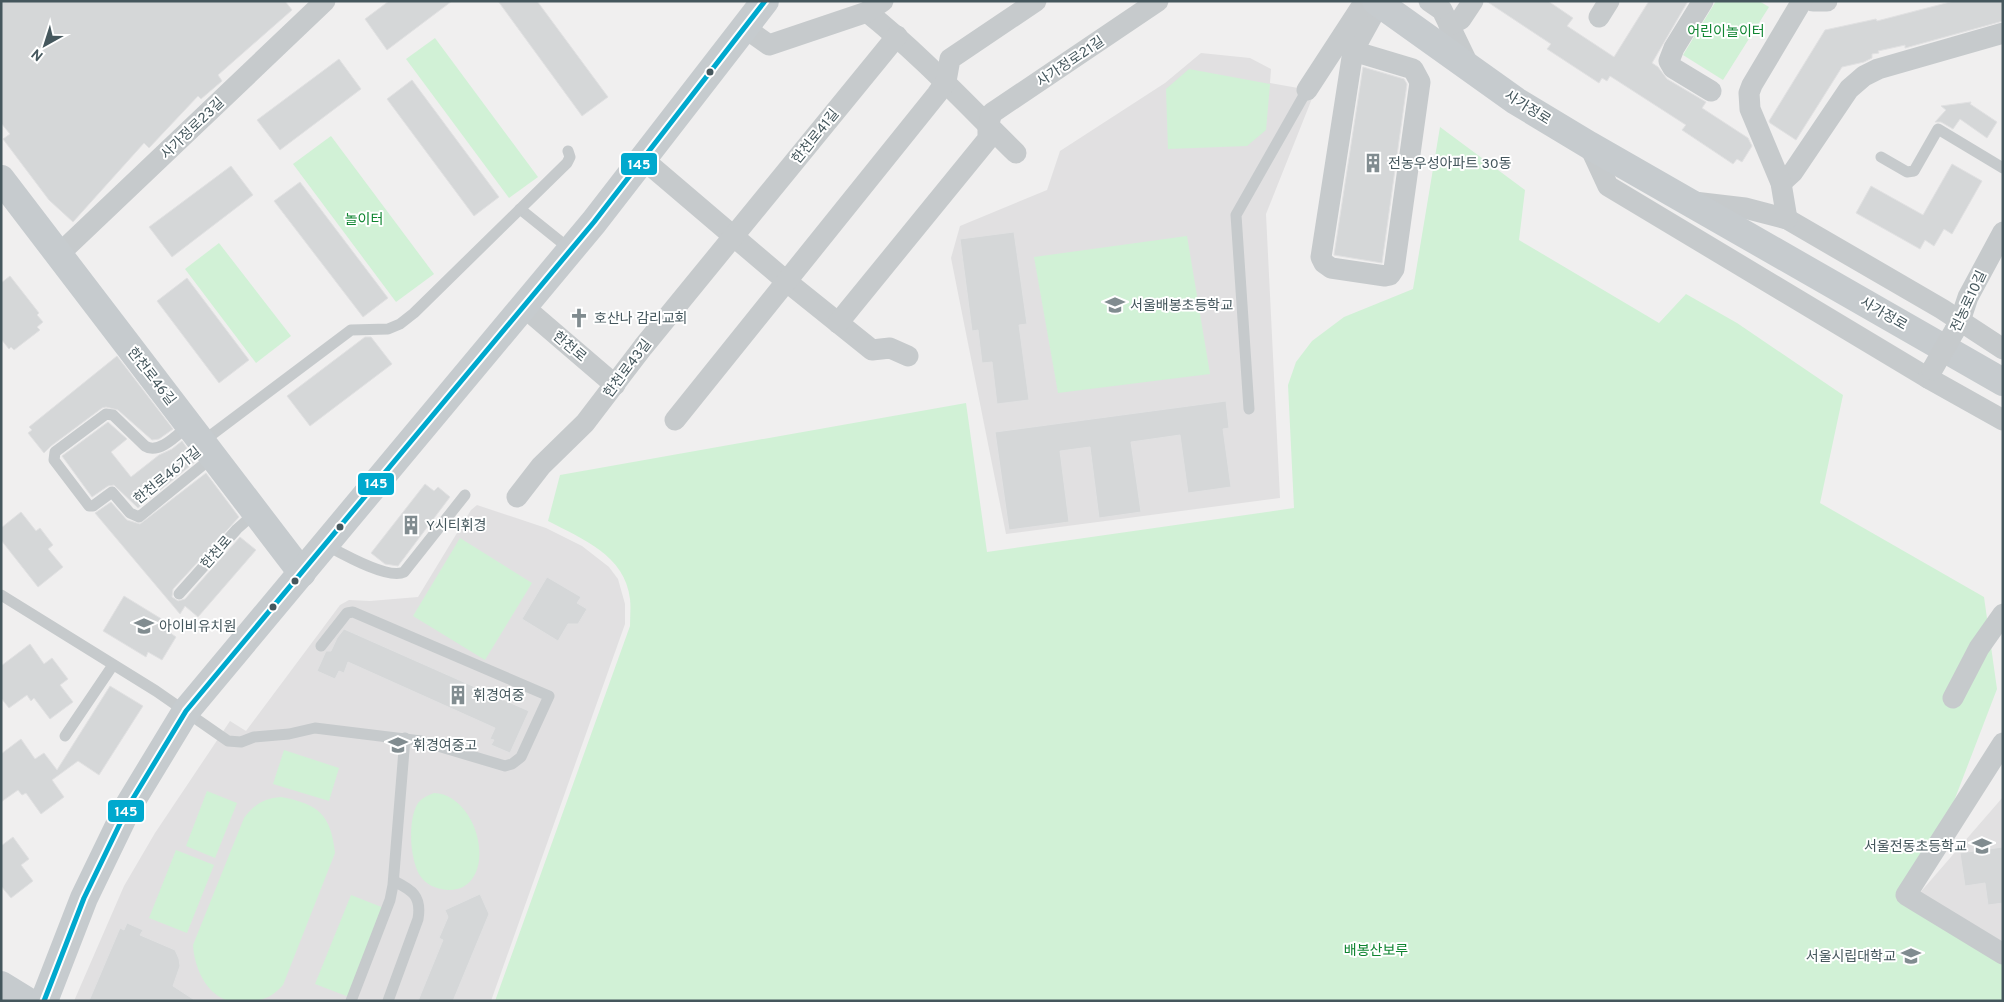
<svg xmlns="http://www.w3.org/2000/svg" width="2004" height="1002" font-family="Overpass,'Noto Sans KR',sans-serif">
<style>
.education{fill:#e1e0e1}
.green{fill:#d1f1d6}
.building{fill:#d5d7d8;stroke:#e1e1e2}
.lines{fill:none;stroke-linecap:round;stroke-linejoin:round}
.lane{stroke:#c6cacc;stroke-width:11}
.street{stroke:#c6cacc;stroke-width:21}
.secondary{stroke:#c6cbce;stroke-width:28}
.street-bridge{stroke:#c6cacc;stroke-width:21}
.bus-1-casing{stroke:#fff;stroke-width:9}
.bus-1{stroke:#00a9ce;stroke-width:5}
.bus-dot{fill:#45575d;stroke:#fff;stroke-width:2}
.labels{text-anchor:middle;stroke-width:4;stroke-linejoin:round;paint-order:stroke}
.park-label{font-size:14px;fill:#0f8531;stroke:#fff}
.street-label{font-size:14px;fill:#45575d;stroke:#fff}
.poi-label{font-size:14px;fill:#45575d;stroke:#fff;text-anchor:start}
.line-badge{stroke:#fff;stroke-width:2}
.badge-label{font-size:14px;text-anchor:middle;font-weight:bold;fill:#fff}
</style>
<rect width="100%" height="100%" fill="#f0efef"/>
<g class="education">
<path d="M1201,53l49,5 21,11 -1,14 45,8 -49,123 14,284 -274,36 -55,-276 9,-32 87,-36 13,-39 105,-68z"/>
<path d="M477,505l69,23 36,18 27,21 9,12 7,25v20l-134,377h-417l50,-115 31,-53 75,-112 16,10 94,-126 9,-5 21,1 48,-4 53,-87z"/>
<path d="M2003,797v156l-85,-58z"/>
</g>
<g class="green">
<path d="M1716,1h43l10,6 -46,73 -40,-25z"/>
<path d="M435,38l103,139 -29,21 -103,-139z"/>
<path d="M1189,69l81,15 -4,46 -19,16 -79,3 -2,-60z"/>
<path d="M1440,127l85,63 -6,50 140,83 27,-29 51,29 106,72 -23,108 164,94 13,92 -79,206 85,58v48h-1508l135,-375c0,-9 1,-18 0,-27 -5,-44 -48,-60 -82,-78l12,-46 406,-72 21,149 307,-44 -6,-123 8,-23 16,-21 32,-24 69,-28z"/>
<path d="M331,136l103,138 -38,28 -103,-138z"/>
<path d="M1187,236l23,138 -152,19 -24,-136z"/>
<path d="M219,243l72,93 -35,27 -71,-94z"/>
<path d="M460,538l72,45 -47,77 -72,-44z"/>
<path d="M284,750l55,18 -10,33 -56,-17z"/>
<path d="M207,791l30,12 -22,55 -29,-12z"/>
<path d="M434,793c26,1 43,30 45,54 3,25 -10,48 -38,42 -8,-2 -15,-5 -20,-12 -11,-15 -14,-57 -3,-74 4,-5 10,-8 16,-10z"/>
<path d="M281,797c37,7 50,17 54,56l-52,132c-12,13 -20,16 -38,16 -5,0 -11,1 -15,0 -24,-5 -36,-35 -37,-56l51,-127c10,-13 20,-20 37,-21z"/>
<path d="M176,850l38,15 -27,68 -38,-15z"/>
<path d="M351,895l33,13 -35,89 -34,-13z"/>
</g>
<g class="building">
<path d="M1,1h284l7,9 -74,65 4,6 -21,18 -3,-3 -49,52 -5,-5 -71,79 -24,-22 -46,-61 7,-5 -9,-11z"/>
<path d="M389,1h63l-65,49 -22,-31z"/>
<path d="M498,1h39l71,96 -26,19z"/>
<path d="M1486,1h62l25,17 -6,8 47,31 35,-56h39l-36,62 6,4 9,12 39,23 -4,6 46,30 4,8 -10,16 -5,-3 -4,5 -51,-34 4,-5 -76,-49 -3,5 -5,-3 -3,5 -52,-34 4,-5z"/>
<path d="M1954,1h49v20l-98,27v-3l-27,6 1,2 -7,1v4l-8,4 -22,5 -46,73 -26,-17 -1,-2 56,-91 51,-11 1,2z"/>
<path d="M339,59l22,30 -81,61 -23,-30z"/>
<path d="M1363,67l41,12 3,5 -25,179 -48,-8z"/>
<path d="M412,80l87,117 -25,19 -87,-117z"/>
<path d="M1971,102l-1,2 27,18 -10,16 -27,-19 -7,10 -12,-7h-6l11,-12 -5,-4z"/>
<path d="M1952,164l30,17 -30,53 -8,-5 -10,17 -9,-6 -5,9 -64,-36 15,-27 52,29z"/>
<path d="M231,166l22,29 -81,62 -23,-30z"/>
<path d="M300,182l88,116 -25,19 -89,-116z"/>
<path d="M1014,232l13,92 -8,1 10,75 -32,4 -5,-42 -10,1 -4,-33 -6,1 -12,-92z"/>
<path d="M10,276l29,37 -2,2 6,7 -6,5 3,3 -26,20 -3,-3 -2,2 -8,-10v-56z"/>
<path d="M187,278l62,82 -30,23 -62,-82z"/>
<path d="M365,337h6l21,27 -82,62 -23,-30z"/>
<path d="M117,356l56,73 -14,10 -7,1 -34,-30 -12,-3 -4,1 -51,38 -7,7 -16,-20 4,-3 -3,-3z"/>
<path d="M1226,401l3,27 -6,1 8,58 -43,6 -8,-58 -49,7 10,70 -42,6 -9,-71 -30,4 9,71 -60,8 -14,-98z"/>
<path d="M108,422l19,17 -16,13 20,25 28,-22 13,-6 10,-8 14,20 -58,47 -24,-23 -6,1 -16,11 -30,-41z"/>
<path d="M206,473l33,44 -66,72 -1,8 6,4 7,-2 55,-62 16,13 -58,67 -13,-11 -5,8 -85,-101 16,-11 16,18 13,4z"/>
<path d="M425,484l9,7 4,-4 12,10 -52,69 -13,-2 -14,-11z"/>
<path d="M21,512l15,19 4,-3 13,17 -5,4 15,18 -25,20 -37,-47v-12z"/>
<path d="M547,577l34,20 -4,6 10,6 -9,15h-10l-10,17 -36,-22z"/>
<path d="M124,596l49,30 -4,6 7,5 -14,23 -14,-8 -2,5 -43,-26z"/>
<path d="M344,629l185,82 -19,42 -19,-8 3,-5 -4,-1 5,-11 -147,-66 -4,11 -5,-2 -4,8 -18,-8 9,-20h5l6,-13z"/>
<path d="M30,644l14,20 8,-6 16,21 -8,6 13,17 -23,17 -16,-21 -3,3 -4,-6 -18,13 -8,-10v-32z"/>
<path d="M110,686l33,20 -44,69 -21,-14 -26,19 12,17 -23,17 -15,-21 -4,2 -4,-5 -17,12v-48l20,-15 14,20 9,-6 13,17z"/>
<path d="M13,837l16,22 -8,6 12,16 -22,17 -10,-12v-40z"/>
<path d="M2003,847v56l-15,2 -3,-22 -20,3 -5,-33z"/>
<path d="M480,894l9,20 -36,87h-35l25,-61 -4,-2 9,-21 -3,-7z"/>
<path d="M127,923l16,7 -3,5 35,15 4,9 1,7 -7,20 23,15h-107l31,-73 4,2z"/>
</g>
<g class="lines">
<g class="lane">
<path d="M1881,157l26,15 7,-1 24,-42 65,39"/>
<path d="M520,209l51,41"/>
<path d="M1249,409l-13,-194 71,-125"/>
<path d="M189,425c-11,9 -30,30 -44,21l-32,-31 -7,-1 -51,38 -1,8 35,46h4l19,-14 18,21 9,4 75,-61"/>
<path d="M202,442l149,-112 37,-1 12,-5 14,-11 153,-150 3,-6 -2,-6"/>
<path d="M326,545c15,8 62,35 78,27l61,-77"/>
<path d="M179,594l58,-65 18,-16"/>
<path d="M1,595l155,96 72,50 13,1 13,-5 35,-3 26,-6 106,13 84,25 7,-2 9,-7 28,-61 -196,-84 -6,1 -26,33"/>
<path d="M65,736l48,-71"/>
<path d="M351,1001l39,-101 3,-15 12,-147"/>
<path d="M388,1001l30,-82c4,-23 -6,-29 -24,-38"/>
</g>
<g class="street">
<path d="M1429,1l13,9 28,58"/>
<path d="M1703,1l-29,47 -5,13 4,7 38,23"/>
<path d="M1813,1h14"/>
<path d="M867,12c54,43 100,93 149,141"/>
<path d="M1599,17l10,-16"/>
<path d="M1449,25l12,-6 12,-18"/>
<path d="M745,28l24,17 98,-33 16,-11"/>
<path d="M1353,51l60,18 7,13 -26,187 -4,6 -5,1 -54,-8 -7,-5 -3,-6 32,-206 26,-47"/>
<path d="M1307,90l58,-89"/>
<path d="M1589,145l19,41 320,192"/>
<path d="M644,160l142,121 86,69 18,-2 18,8"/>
<path d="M1781,183l12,-11 56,-83 15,-13 14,-7 125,-36"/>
<path d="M1694,202l51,6 42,11 155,90 61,40"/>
<path d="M1787,219l-6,-36 -31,-74 -1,-16 3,-8 50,-84"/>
<path d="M58,255l267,-254"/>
<path d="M524,307l91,78"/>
<path d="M838,323l150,-184v-13l4,-13 166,-112"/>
<path d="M1955,330l5,-9 8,-24 35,-65"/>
<path d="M1932,370l-4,8 75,42"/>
<path d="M675,420l262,-326 9,-13 4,-22 86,-58"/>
<path d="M517,497l24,-31 44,-43 58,-76 254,-311"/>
<path d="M1953,698l26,-50 24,-34"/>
<path d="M2003,743l-97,152 97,59"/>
</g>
<g class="secondary">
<path d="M1376,1l140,100 73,44 414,237"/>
<path d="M1,179l301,394"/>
<path d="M1,985l26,16"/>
<path d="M44,1001l40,-103 45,-93 57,-94 408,-489 171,-221"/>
</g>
<path class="street-bridge" d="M1932,370l23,-40"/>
<defs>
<path id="bus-1" d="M44,1001l40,-103 45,-93 57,-94 408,-489 171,-221"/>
</defs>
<use href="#bus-1" class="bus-1-casing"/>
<use href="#bus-1" class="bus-1"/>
</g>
<defs>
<symbol id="building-bare" viewBox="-9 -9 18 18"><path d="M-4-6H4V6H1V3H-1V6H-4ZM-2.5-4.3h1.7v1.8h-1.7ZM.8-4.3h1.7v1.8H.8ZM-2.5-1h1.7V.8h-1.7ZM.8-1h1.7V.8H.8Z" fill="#818c90" stroke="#fff" stroke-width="2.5" paint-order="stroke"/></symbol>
<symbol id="school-bare" viewBox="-9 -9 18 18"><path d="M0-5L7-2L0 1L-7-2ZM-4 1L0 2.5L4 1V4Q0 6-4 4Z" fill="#818c90" stroke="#fff" stroke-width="2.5" paint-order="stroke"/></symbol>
<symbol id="church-bare" viewBox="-9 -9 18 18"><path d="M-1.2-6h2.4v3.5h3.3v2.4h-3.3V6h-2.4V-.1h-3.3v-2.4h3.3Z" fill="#818c90" stroke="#fff" stroke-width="2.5" paint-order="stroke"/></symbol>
<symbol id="university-bare" viewBox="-9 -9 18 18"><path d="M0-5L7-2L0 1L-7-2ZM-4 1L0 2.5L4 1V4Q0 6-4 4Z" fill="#818c90" stroke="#fff" stroke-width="2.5" paint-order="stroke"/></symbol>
</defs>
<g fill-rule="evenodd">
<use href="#building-bare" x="1359" y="149" width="28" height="28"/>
<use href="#school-bare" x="1101" y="291" width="28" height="28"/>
<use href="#church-bare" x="565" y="304" width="28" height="28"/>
<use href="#building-bare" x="397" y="511" width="28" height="28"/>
<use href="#school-bare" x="130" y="612" width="28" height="28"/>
<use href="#building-bare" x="444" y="681" width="28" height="28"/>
<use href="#school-bare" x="384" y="731" width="28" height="28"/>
<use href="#school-bare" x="1968" y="832" width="28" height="28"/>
<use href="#university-bare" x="1897" y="942" width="28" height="28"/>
</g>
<g class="bus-dot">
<circle cx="710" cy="72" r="4.5"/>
<circle cx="340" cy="527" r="4.5"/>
<circle cx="295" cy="581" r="4.5"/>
<circle cx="273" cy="607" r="4.5"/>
</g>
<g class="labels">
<g class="park-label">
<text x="1726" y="36">어린이놀이터</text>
<text x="364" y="224">놀이터</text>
<text x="1376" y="955">배봉산보루</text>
</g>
<g class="street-label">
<text transform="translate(1070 61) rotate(-34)" y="5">사가정로21길</text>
<text transform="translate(1528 107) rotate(32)" y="5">사가정로</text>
<text transform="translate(192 128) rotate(-44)" y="5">사가정로23길</text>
<text transform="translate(815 136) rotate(-51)" y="5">한천로41길</text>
<text transform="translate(1968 301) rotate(-65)" y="5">전농로10길</text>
<text transform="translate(1884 313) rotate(30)" y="5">사가정로</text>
<text transform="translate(570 346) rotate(40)" y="5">한천로</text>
<text transform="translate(627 368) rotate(-53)" y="5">한천로43길</text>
<text transform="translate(152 376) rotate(52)" y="5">한천로46길</text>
<text transform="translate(167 475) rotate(-39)" y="5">한천로46가길</text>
<text transform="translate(216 552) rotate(-49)" y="5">한천로</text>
</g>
<g class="poi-label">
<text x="1388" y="168">전농우성아파트 30동</text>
<text x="1130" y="310">서울배봉초등학교</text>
<text x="594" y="323">호산나 감리교회</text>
<text x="426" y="530">Y시티휘경</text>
<text x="159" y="631">아이비유치원</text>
<text x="473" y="700">휘경여중</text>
<text x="413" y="750">휘경여중고</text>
<text x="1967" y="851" text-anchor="end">서울전동초등학교</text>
<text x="1896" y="961" text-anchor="end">서울시립대학교</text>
</g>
</g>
<g class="line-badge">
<rect x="620" y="152" width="38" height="24" rx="5" fill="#00a9ce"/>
<rect x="357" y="472" width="38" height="24" rx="5" fill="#00a9ce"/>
<rect x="107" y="799" width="38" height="24" rx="5" fill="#00a9ce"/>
</g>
<g class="badge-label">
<text x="639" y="169">145</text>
<text x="376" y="488">145</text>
<text x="126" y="816">145</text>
</g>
<rect width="2004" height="1002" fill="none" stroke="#45575d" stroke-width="5"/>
<g transform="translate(45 45) rotate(219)" stroke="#ffffff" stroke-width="4" paint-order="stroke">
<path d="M0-4L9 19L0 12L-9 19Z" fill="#45575d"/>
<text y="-8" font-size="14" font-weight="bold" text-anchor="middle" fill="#45575d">N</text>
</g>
</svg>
